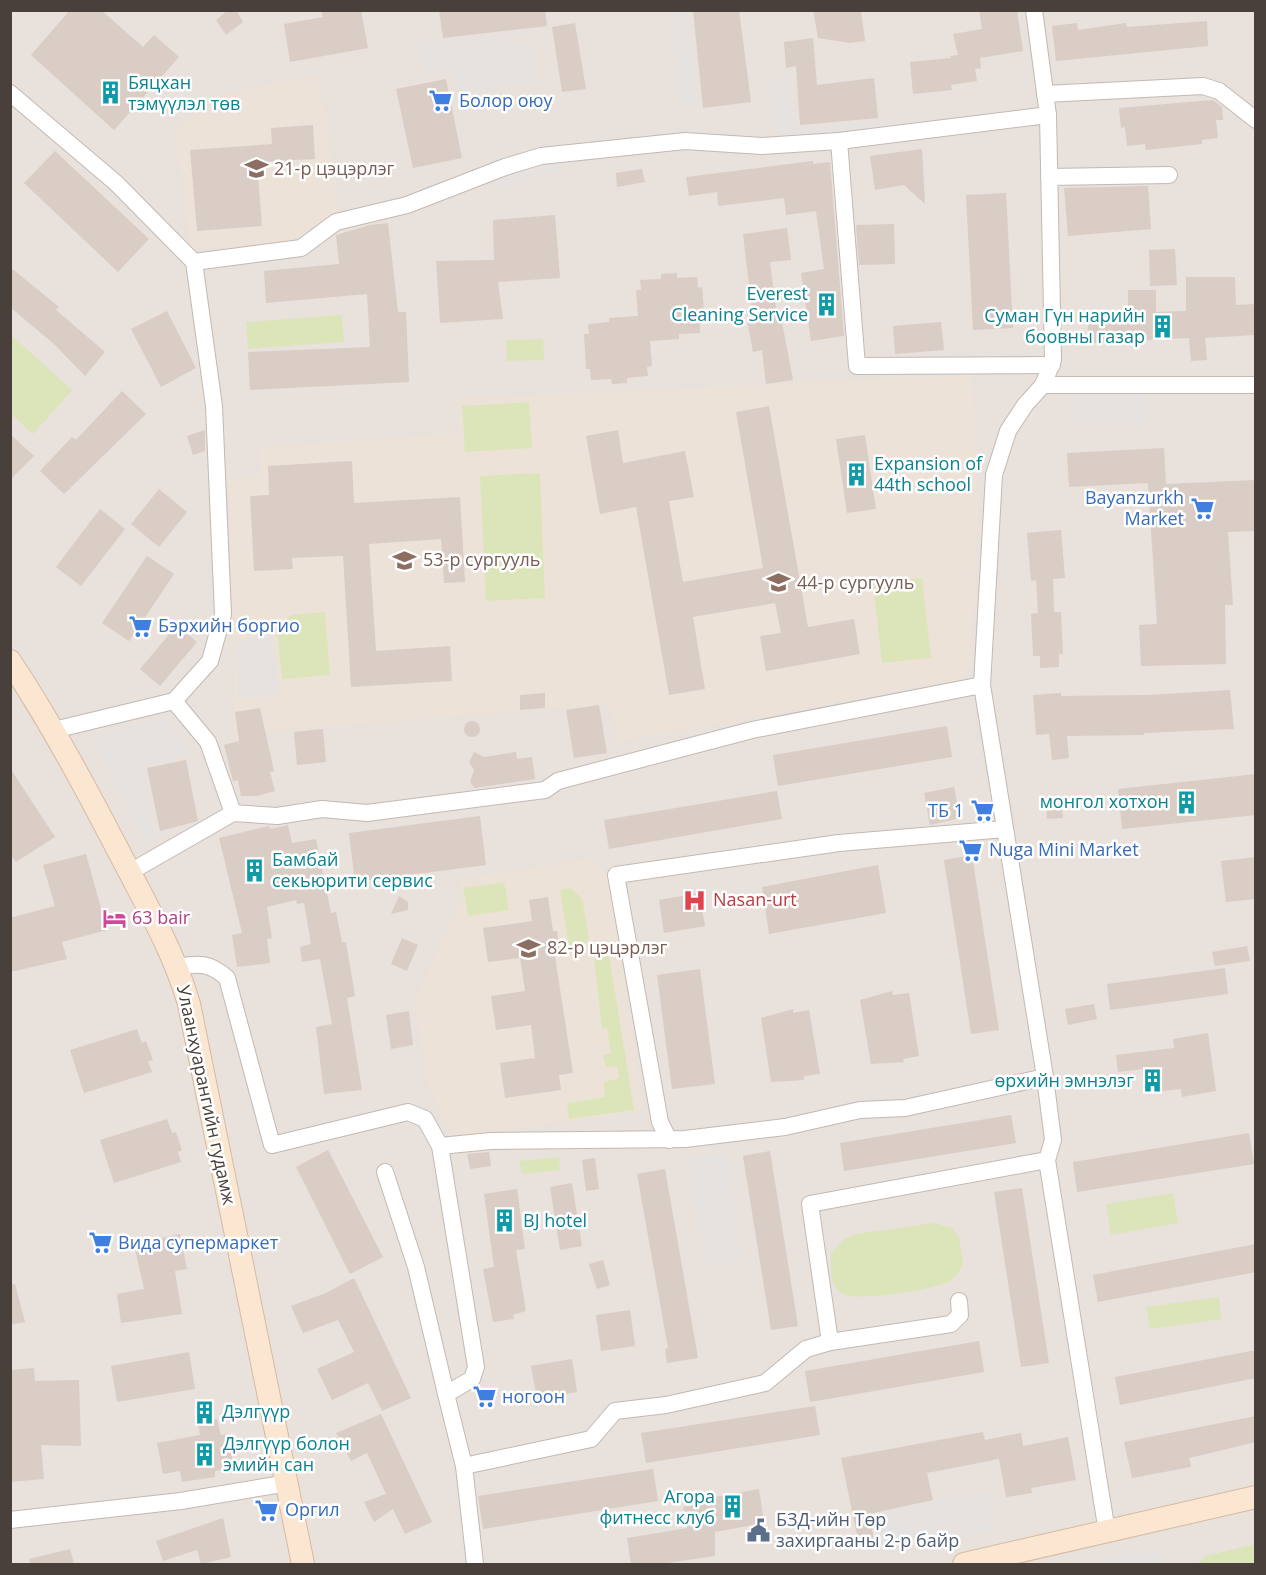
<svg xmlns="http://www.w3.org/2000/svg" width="1266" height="1575" font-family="'Open Sans',sans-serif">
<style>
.residential{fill:#e9e1db}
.education{fill:#ede2d8}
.green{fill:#dce5ba}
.parking{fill:#e5e2e0}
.building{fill:#d9cdc6}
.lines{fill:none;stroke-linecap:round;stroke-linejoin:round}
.minor-casing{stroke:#c3b9b3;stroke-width:18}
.secondary-casing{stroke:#d4bba2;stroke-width:24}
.minor{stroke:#fff;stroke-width:16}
.secondary{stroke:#fbe7d1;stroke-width:22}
.labels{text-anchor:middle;stroke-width:5;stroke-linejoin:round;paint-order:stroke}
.culture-label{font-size:18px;fill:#0d838f;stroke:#fff;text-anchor:start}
.shop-label{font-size:18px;fill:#366cbe;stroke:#fff;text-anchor:start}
.education-label{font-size:18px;fill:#785e54;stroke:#fff;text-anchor:start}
.health-label{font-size:18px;fill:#be3a42;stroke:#fff;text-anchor:start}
.hotel-label{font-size:18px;fill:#b23c85;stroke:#fff;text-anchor:start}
.street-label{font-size:18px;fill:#49403b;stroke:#fff}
.service-label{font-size:18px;fill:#4e5e75;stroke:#fff;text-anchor:start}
</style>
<rect width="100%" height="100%" fill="#f5f1ed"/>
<rect class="residential" x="11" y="11" width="1244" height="1553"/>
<g class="education">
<path d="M317,76l10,47 11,88 -18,17 -34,16 -95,4 -17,-121 54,-32 35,-11z"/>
<path d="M972,375l6,130 -7,155 -6,12 -8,8 -339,62 -9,-38 -374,30 -6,-254 31,-2 -1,-30 199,-15 -1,-34z"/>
<path d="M592,858l16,19 36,234 -192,26 -26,-57 -11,-81 48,-102 -3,-18z"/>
</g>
<g class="green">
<path d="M342,315l2,27 -96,7 -2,-27z"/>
<path d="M11,335l61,55 -39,44 -22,-20z"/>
<path d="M543,339l1,21 -37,1 -1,-21z"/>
<path d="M529,402l3,46 -67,4 -3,-46z"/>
<path d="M540,473l5,125 -59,3 -6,-125z"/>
<path d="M922,578l9,80 -49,5 -9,-80z"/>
<path d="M325,612l5,63 -48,4 -5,-50 14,-14z"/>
<path d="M504,882l5,28 -41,6 -5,-28z"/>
<path d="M571,888l11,11 7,40 -5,5 -15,3 -9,-57z"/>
<path d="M609,956l25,154 -65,9 -2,-16 38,-6 -1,-15 15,-4 -2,-12 -11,1 -3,-12 8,-2 -4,-25 -5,1 -8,-70z"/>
<path d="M559,1157l1,13 -38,4 -3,-13z"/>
<path d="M1173,1193l5,30 -67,12 -5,-31z"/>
<path d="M934,1223l18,5 7,10 4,24c-2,7 -6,14 -13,19 -14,8 -96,22 -109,12 -12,-9 -10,-26 -10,-39l14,-15 11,-5z"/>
<path d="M1219,1297l2,22 -71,10 -4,-22z"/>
<path d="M1255,1544v20h-58l9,-8z"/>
</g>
<g class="parking">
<path d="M670,11h18l11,94 -17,4z"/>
<path d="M506,34l1,11h25l3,35 -73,17 -10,-27 -25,6 -7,-33z"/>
<path d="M788,76l8,55 97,-12 4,17 -117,13 -11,-69z"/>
<path d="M558,158l1,12 -62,21 -3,-13z"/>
<path d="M1072,391l72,2v33l-66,-2 -7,-6z"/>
<path d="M272,631l7,64 -41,4 -2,-56z"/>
<path d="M159,720l8,2 24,32 -50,10 14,72 -11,3 -53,-102z"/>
<path d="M727,1153l14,106 -36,8 -15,-110z"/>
<path d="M987,1490l9,41 -117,19 -6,-35z"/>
<path d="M1161,1547l-2,17h-53l-1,-5z"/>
</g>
<g class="building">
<path d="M70,10h31l42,37 11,-12 25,22 -65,73 -83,-75z"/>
<path d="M228,10h8l7,12 -17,13 -10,-15z"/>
<path d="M321,10h40l7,38 -78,14 -6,-38 39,-7z"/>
<path d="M439,10h106l2,16 -104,12z"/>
<path d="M693,10h46l12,92 -48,6z"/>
<path d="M813,10h48l4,31 -15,2 -32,-5z"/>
<path d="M979,10h38l6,41 -43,7 1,10 -6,1 2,12 -26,4 1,5 -39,4 -3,-32 41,-4 -1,-2 8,-1 -5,-21 29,-5z"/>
<path d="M1207,21l1,25 -152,15 -4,-35 25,-3 1,7 48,-7 1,4z"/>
<path d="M575,23l11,66 -24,3 -10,-65z"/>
<path d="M813,38l4,47 57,-7 4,40 -78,7 -4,-59 -10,2 -2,-26z"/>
<path d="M446,79l16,79 -49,10 -17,-79z"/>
<path d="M1213,100l9,7 1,13h-7l2,18 -16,2v4l-56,6 -1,-6 -18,2 -2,-19 -4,1 -2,-20z"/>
<path d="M313,125l2,34 -58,3 5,64 -65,5 -7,-81 82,-6 -1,-16z"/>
<path d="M922,149l3,55 -21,-19 -29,5 -5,-34z"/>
<path d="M55,151l94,88 -31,33 -94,-89z"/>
<path d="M813,161v3l17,-2 14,174 -33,5 -10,-68 23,-4 -8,-58 -30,4 -2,-17 -66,8 -1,-14 -28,4 -3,-19z"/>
<path d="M642,169l3,13 -28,5 -1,-14z"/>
<path d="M1148,186l3,43 -83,7 -4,-48z"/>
<path d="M1006,193l7,135 -40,2 -7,-135z"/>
<path d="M555,215l5,63 -62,4 5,37 -63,4 -4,-62 58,-1 -1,-40z"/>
<path d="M388,223l10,89h8l3,70 -159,8 -2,-38 122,-5 -3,-53 -101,9 -2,-32 75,-7 -3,-29 34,-10z"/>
<path d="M894,224l1,40 -36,1 -3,-40z"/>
<path d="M787,228l4,32 -21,2 8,61 4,-1 11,58 -27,4 -4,-34 -9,2 -6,-32 6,-1 -10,-85z"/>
<path d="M1175,249l2,36 -27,1 -1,-36z"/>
<path d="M10,267l49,40 -3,3 49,42 -20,24 -31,-32 -44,-37z"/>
<path d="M677,273v5l20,-1 1,11 4,-1 3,35 -5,1v10l-21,1v5l-29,2 2,25 -5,1 1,9 -21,2v5l-15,1 -1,-5 -20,1 -1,-11h-4l-2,-35h5l-1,-10 21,-2v-4l29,-2 -2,-26h5l-1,-10 21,-1v-5z"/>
<path d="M1186,277h49l1,28 20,-1v31l-51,3 2,22 -16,1 -2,-23 -100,5 -2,-27 41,-2v-24h28v22l30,-1z"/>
<path d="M167,311l29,57 -35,19 -30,-58z"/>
<path d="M941,322l3,28 -49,4 -2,-28z"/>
<path d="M122,391l24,23 -82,80 -24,-23 32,-34 4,3z"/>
<path d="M769,406l39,221 46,-8 6,35 -94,17 -6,-35 21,-3 -6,-30 -82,14 12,72 -36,6 -33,-188 -36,7 -14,-78 32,-6 5,33 62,-12 9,46 -25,4 14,81 80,-14 -27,-156z"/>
<path d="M205,430v21l-12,4 -6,-19z"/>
<path d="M10,434l24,22 -24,24z"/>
<path d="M865,435l11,74 -29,4 -11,-74z"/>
<path d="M1164,448l2,36 90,-4v51l-28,1 5,73h-8l1,59 -85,2 -2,-41 18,-1 -9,-141 -79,4 -2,-34z"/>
<path d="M352,461l2,42 106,-6 5,85 -21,1 -3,-44 -72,5 7,107 74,-5 2,35 -101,6 -8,-131 -51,2 1,11 -39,2 -4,-75 19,-1 -1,-29z"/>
<path d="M159,489l28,23 -28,35 -28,-23z"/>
<path d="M100,509l25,20 -44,57 -25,-19z"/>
<path d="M1061,530l4,48 -12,1 1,33h7l2,42h-4v13l-19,1v-12h-7l-2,-42 7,-1 -2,-33 -5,1 -4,-48z"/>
<path d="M147,556l27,18 -45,67 -27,-18z"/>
<path d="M177,625l20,17 -37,44 -20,-17z"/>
<path d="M1230,690l4,39 -90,4v2l-77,1 2,22 -17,2 -3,-26 -13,1 -3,-40 28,-2v3l88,-1z"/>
<path d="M545,693v15l-25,2v-15z"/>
<path d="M599,705l8,48 -33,5 -8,-48z"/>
<path d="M260,708l14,63 -4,1 5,19 -18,5h-16l-3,-16 -5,1 -9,-36 15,-4 -4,-29z"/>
<circle cx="472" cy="729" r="8"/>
<path d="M947,726l5,31 -174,29 -5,-31z"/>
<path d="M323,729l3,33 -29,3 -3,-33z"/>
<path d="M474,752l10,5 32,-5 1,7 15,-2 3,22 -60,9 -5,-6 4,-12 -5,-8z"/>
<path d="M186,760l12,61 -38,10 -13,-63z"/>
<path d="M10,768l45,69 -39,25 -6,-8z"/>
<path d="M1256,774v41l-134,14 -4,-40z"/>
<path d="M954,787l6,31 -30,7 -6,-32z"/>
<path d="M777,791l5,28 -173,30 -5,-29z"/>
<path d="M1061,803l2,15 -16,1 -1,-15z"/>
<path d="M480,816l6,49 -131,17 -6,-49z"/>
<path d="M288,825l4,18 24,-4 15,74 5,-1 6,30h4l9,54 -8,2 15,92 -38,4 -8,-67 16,-3 -12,-65 -18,3 -2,-15 11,-3 -7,-41 -7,1 -1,-4 -29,7 5,31 -5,1 3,24 -33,4 -5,-32 10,-2 -23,-95 50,-12 2,3z"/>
<path d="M86,854l21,76 -45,12 5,17 -57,13v-54l45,-12 -12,-41z"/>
<path d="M972,855l27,175 -28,4 -27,-174z"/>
<path d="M1256,857v42l-30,3 -5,-41z"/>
<path d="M878,865l8,48 -117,21 -7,-47z"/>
<path d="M699,893l6,33 -41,7 -5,-33z"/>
<path d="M399,896l9,6v8l-17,4z"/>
<path d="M548,897l5,34h4l3,25h-5l18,117 -14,2 2,15 -56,8 -5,-35 35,-5 -4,-33 -35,5 -5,-34 34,-5 -5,-33 -32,4 -5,-34 49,-7 -3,-21z"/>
<path d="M402,938l16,7 -11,26 -16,-7z"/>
<path d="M1247,946l3,15 -35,5 -3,-14z"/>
<path d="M1225,968l3,26 -118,16 -3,-26z"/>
<path d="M700,969l15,115 -43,5 -15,-114z"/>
<path d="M892,991l1,4 16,-2 10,63 -16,3 1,3 -33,2 -11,-64z"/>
<path d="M1094,1004l3,15 -29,6 -3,-16z"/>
<path d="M793,1009v4l16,-3 11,64 -16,2v4l-33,2 -10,-64z"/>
<path d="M409,1011l4,34 -22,4 -5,-34z"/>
<path d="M137,1029l5,14 4,-2 7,19 -5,1 4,11 -68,21 -14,-43z"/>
<path d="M1208,1033l8,58 -34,6 -1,-8 -36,4 -3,-24 -24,3 -2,-17 58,-7 -1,-9z"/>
<path d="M1011,1115l5,28 -172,28 -4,-28z"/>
<path d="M167,1119l5,14 4,-1 6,18 -4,2 3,10 -67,21 -14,-43z"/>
<path d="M1249,1133l5,31 -177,28 -4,-30z"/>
<path d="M328,1150l55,107 -33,17 -54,-107z"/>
<path d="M770,1151l28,175 -27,4 -28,-174z"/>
<path d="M489,1152l2,14 -21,3 -3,-15z"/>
<path d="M595,1158l4,31 -13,2 -4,-31z"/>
<path d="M665,1169l33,189 -31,5 -2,-14 3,-1 -31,-174z"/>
<path d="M572,1183l10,63 -22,4 -10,-63z"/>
<path d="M1022,1188l27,175 -28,4 -27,-175z"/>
<path d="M517,1189l8,60 -9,1 10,61 -13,4 1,4 -21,3 -10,-53 11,-2 -10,-73z"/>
<path d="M180,1234l7,35 -12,2 7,43 -61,9 -4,-29 27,-5 -10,-45z"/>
<path d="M1256,1244v28l-158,30 -5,-27z"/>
<path d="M603,1260l7,25 -13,4 -8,-25z"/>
<path d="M354,1278l57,120 -29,13 -14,-28 -36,17 -15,-31 37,-17 -16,-32 -35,13 -12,-27 35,-13z"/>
<path d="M10,1284h5l10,38 -15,3z"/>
<path d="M630,1310l5,36 -34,5 -5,-36z"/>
<path d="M979,1341l5,31 -174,30 -5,-31z"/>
<path d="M1256,1350v28l-136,27 -5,-28z"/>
<path d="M189,1352l6,37 -78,13 -6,-36z"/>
<path d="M572,1359l5,33 -40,7 -6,-33z"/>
<path d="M34,1368l1,13 44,-1 2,66 -40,-1 3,34 -34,3v-112z"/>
<path d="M211,1402l2,18 4,-1 4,16 7,-1 6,34 -19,3v6l-33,5 -2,-11 -17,3 -6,-31 43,-8 -5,-30z"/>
<path d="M815,1406l5,29 -174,28 -5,-30z"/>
<path d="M381,1414l51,108 -27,12 -12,-25 -19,13 -10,-20 22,-8 -19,-41 -16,8 -15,-28z"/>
<path d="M1256,1416v26l-67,16 2,9 -59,11 -8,-36z"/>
<path d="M983,1432l2,8 36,-7 2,13 45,-9 8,43 -45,8 1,5 -26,4 -7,-38 -72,14 6,27 -64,14 6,32 -15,3 -19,-91z"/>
<path d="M653,1469l5,32 -175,28 -5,-33z"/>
<path d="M759,1489l5,34 -49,9v24l-54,8h-30l-4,-26 60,-10 -4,-21 20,-3v-5z"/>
<path d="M223,1518l8,39 -30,7 -4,-14 -34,11 -7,-20z"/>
<path d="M70,1549l4,15h-44l-1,-5z"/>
</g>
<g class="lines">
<defs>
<g id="minor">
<path d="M1034,10l14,105 5,245 -10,25 -18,20 -17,26 -14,44 -12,210 63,392 8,63 -6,20 60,372"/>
<path d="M10,93l106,90 78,79 107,-14 35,-26 71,-17 98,-38 36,-11 144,-15 77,5 77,-5 209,-26"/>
<path d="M1045,94l158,-8 16,5 37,29"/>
<path d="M839,141l18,225 195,-1"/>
<path d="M1049,177l120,-2"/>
<path d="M1043,385h213"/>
<path d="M174,701l34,41 25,71 44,3 45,-7 45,4 178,-23 13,-9 194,-51 230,-45"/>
<path d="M54,730l120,-29 36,-40 13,-47 -9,-208 -20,-144"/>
<path d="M130,872l103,-59"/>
<path d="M178,967c22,-4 32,-4 49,11l45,167 136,-33 17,7 15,27"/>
<path d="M669,1140l-9,-18 -44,-247 223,-32 166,-14"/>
<path d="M385,1172l31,95 30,127"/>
<path d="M830,1342l121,-18 9,-9 -1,-14"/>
<path d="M464,1466l-18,-72 26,-15 4,-12 -36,-221 51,-5 194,-2 100,-12 75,-17 45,-2 140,-31"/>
<path d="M10,1520l171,-19 107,-18"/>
<path d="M475,1564l-11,-98 127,-27 24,-28 51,-6 99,-22 41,-34 24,-7 -20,-138 237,-44"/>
</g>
<g id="secondary">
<path d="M10,661c45,68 82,139 119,210 23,44 46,85 60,133l114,560"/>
<path d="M964,1564l292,-67"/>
</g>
</defs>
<use href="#minor" class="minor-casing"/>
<use href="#secondary" class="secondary-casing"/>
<use href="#minor" class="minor"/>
<use href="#secondary" class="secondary"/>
</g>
<defs>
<symbol id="building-bare" viewBox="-9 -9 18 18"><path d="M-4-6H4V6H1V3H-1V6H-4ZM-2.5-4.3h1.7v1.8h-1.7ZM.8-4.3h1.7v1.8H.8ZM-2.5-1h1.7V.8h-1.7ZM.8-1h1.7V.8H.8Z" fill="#0f9aa8" stroke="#fff" stroke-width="2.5" paint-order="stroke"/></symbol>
<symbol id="supermarket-bare" viewBox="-9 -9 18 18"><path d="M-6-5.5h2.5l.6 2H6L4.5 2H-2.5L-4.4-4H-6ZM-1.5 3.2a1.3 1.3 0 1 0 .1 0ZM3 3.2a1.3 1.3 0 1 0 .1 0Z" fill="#3f7fe0" stroke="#fff" stroke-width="2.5" paint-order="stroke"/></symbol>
<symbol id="school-bare" viewBox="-9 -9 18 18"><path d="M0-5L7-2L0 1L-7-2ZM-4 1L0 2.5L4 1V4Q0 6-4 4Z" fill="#8d6e63" stroke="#fff" stroke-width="2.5" paint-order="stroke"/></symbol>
<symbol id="hospital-bare" viewBox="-9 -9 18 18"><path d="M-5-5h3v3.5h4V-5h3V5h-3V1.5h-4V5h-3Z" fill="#e0444e" stroke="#fff" stroke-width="2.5" paint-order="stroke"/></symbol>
<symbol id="hotel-bare" viewBox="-9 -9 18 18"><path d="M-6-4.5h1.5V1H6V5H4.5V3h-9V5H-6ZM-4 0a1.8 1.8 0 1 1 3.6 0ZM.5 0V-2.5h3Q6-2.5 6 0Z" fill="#d1479c" stroke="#fff" stroke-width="2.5" paint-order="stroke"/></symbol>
<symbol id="civic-bare" viewBox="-9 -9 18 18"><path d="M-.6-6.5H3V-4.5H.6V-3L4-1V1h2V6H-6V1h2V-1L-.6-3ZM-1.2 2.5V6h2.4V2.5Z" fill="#5c6f8a" stroke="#fff" stroke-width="2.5" paint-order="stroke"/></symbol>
</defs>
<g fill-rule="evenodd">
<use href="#building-bare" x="94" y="76" width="33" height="33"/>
<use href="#supermarket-bare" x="424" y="84" width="33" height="33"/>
<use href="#school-bare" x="240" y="152" width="33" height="33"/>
<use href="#building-bare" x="810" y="288" width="33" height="33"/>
<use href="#building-bare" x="1146" y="310" width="33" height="33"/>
<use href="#building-bare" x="840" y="458" width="33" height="33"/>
<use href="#supermarket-bare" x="1186" y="492" width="33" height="33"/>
<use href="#school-bare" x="388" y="544" width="33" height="33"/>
<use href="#school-bare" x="762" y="566" width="33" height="33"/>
<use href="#supermarket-bare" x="124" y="610" width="33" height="33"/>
<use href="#building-bare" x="1170" y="786" width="33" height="33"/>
<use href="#supermarket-bare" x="966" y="794" width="33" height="33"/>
<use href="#supermarket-bare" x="954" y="834" width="33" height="33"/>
<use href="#building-bare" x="238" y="854" width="33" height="33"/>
<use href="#hospital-bare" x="678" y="884" width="33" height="33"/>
<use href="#hotel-bare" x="98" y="902" width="33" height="33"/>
<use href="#school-bare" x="512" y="932" width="33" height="33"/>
<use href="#building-bare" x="1136" y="1064" width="33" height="33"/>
<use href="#building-bare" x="488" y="1204" width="33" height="33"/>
<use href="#supermarket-bare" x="84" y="1226" width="33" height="33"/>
<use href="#supermarket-bare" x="468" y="1380" width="33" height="33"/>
<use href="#building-bare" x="188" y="1396" width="33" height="33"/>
<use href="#building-bare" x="188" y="1438" width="33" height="33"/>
<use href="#building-bare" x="716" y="1490" width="33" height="33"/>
<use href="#supermarket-bare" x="250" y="1494" width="33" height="33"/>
<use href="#civic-bare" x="742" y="1514" width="33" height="33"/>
</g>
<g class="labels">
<g class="culture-label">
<text x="128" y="89">Бяцхан<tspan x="128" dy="21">тэмүүлэл төв</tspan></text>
<text x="808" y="300" text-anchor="end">Everest<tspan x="808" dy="21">Cleaning Service</tspan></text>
<text x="1145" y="322" text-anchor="end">Суман Гүн нарийн<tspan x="1145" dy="21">боовны газар</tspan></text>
<text x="874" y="470">Expansion of<tspan x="874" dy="21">44th school</tspan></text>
<text x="1169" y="808" text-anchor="end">монгол хотхон</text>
<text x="272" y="866">Бамбай<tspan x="272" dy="21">секьюрити сервис</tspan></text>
<text x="1134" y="1087" text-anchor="end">өрхийн эмнэлэг</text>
<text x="523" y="1227">BJ hotel</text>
<text x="222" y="1418">Дэлгүүр</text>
<text x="223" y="1450">Дэлгүүр болон<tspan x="223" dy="21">эмийн сан</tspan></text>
<text x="715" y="1503" text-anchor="end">Агора<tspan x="715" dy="21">фитнесс клуб</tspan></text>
</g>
<g class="shop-label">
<text x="459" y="107">Болор оюу</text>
<text x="1184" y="504" text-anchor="end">Bayanzurkh<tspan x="1184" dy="21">Market</tspan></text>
<text x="158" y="632">Бэрхийн боргио</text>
<text x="964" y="817" text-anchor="end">ТБ 1</text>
<text x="989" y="856">Nuga Mini Market</text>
<text x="118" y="1249">Вида супермаркет</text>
<text x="502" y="1403">ногоон</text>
<text x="285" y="1516">Оргил</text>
</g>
<g class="education-label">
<text x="274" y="175">21-р цэцэрлэг</text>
<text x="423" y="566">53-р сургууль</text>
<text x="797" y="589">44-р сургууль</text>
<text x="547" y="954">82-р цэцэрлэг</text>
</g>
<g class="health-label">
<text x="713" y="906">Nasan-urt</text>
</g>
<g class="hotel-label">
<text x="132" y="924">63 bair</text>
</g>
<g class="street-label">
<text transform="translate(206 1095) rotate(78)" y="6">Улаанхуарангийн гудамж</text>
</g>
<g class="service-label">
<text x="776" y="1526">БЗД-ийн Төр<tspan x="776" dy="21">захиргааны 2-р байр</tspan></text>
</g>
</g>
<rect width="1266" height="1575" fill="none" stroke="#49403b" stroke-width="24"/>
</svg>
